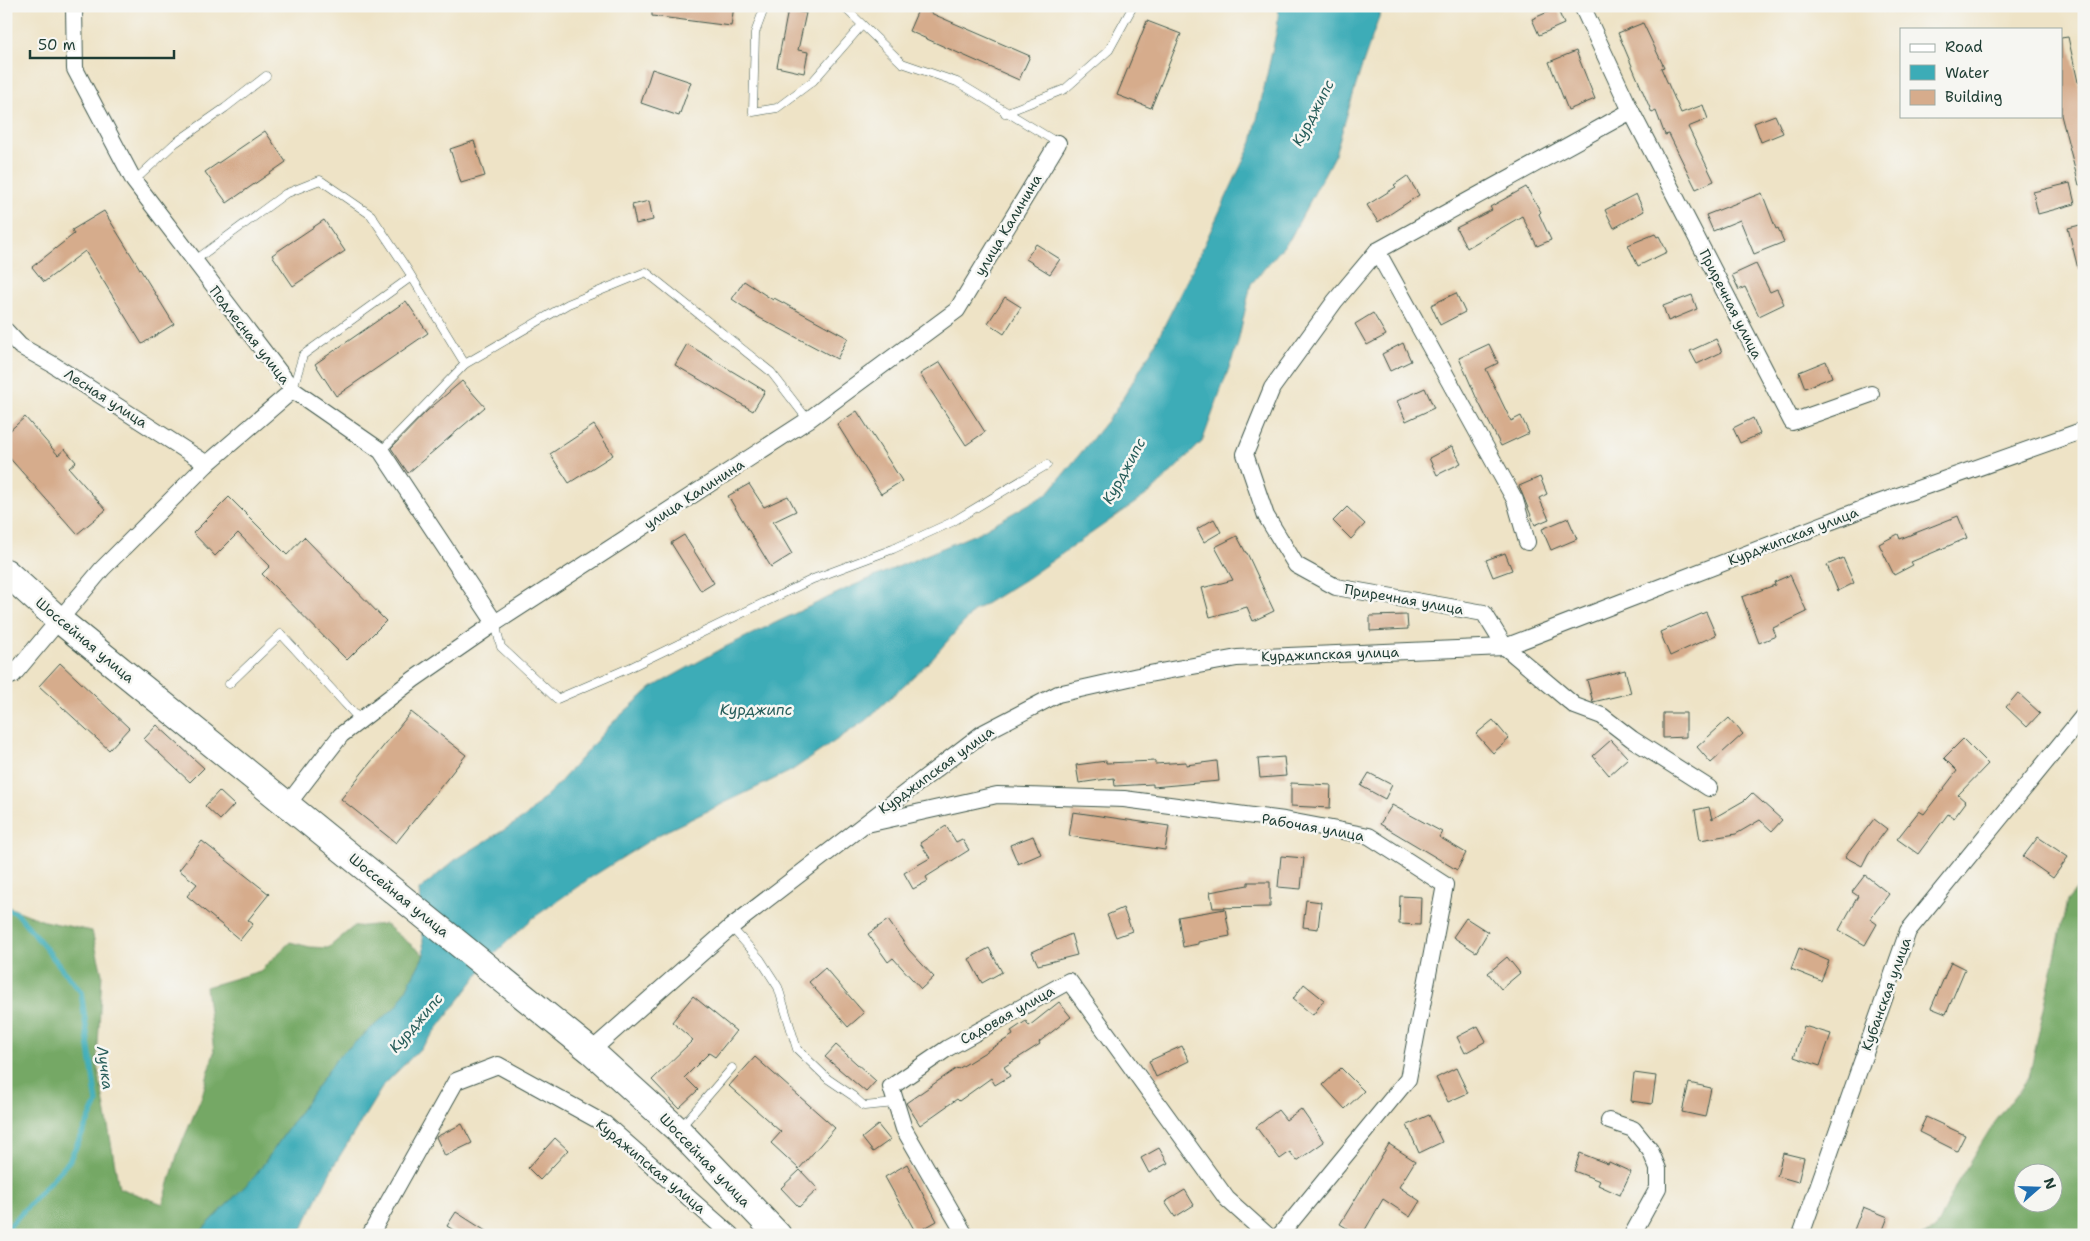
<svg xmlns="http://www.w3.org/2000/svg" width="2090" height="1241" font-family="'Shantell Sans',sans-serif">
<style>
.forest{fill:#74a865;stroke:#4a724c;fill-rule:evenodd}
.water{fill:#3cacb7;stroke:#2e7476}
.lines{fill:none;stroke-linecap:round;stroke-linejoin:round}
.stream{stroke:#3cacb7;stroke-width:5.5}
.building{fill:#d6ac8c}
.lane-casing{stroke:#3e564a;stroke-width:9}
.street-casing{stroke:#3e564a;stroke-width:18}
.primary-casing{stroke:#3e564a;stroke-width:28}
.lane{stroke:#fff;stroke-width:8}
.street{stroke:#fff;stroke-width:16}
.primary{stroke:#fff;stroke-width:26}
.labels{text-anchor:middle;stroke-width:5;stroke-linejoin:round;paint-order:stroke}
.street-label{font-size:14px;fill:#1f3d34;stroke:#f6f6f2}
.water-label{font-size:15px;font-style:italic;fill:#285e5b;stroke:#f6f6f2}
</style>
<rect width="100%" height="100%" fill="#f6f6f2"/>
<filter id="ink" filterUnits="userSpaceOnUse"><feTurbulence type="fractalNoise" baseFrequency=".02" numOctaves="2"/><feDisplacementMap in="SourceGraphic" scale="10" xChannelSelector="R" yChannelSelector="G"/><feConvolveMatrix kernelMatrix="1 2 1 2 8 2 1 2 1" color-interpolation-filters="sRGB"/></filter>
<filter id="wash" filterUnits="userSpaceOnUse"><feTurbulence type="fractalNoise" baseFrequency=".0096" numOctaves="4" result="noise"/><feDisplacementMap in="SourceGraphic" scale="20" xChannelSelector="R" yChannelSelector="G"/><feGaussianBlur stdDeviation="1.12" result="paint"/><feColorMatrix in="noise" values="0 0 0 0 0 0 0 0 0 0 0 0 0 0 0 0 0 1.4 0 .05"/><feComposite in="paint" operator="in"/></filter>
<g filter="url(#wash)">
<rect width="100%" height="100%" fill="#eee3c6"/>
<g class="forest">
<path d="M2084,880v355h-162l13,-5 22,-47 35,-57 37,-48 38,-177zM2022,1174h30v30h-30z"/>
<path d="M6,906l38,15 48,10 10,43 -5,89 22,125 44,16 15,-52 24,-56 12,-44 -8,-65 54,-16 30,-29 20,5 18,1 25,-21 32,-3 39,31 -26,50 -61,53 -81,117 -59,60h-191z"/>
</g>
<path class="water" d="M1279,6h104l-22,63 -26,85 -45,85 -39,45 -14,62 -35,96 -50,49 -126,88 -52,32 -46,52 -62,57 -75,51 -131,63 -70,44 -57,40 -39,36 -67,88 -44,44 -50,81 -34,68h-102l59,-60 81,-117 61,-53 26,-50 -5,-65 36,-30 70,-43 35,-35 52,-59 39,-35 74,-41 125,-60 128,-54 70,-40 67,-82 39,-65 42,-84 56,-120 25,-113z"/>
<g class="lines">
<path class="stream" d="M6,909l11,4 64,79 16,111 -28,58 -63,69"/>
</g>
<g id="blocks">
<g class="building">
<path d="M652,6h82l-3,20 -79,-10z"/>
<path d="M919,8l111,48 -11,24 -110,-49z"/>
<path d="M1557,8l7,16 -25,11 -7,-16z"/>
<path d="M788,10l18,3 -8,37 10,2 -4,21 -27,-6z"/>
<path d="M1147,21l34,13 -30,74 -34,-13z"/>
<path d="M1643,23l21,44 -3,1 20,45 22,-8 5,14 -20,8 26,54 -18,8 -27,-55 -4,1 -9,-24 -4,2 -34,-80z"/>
<path d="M2068,37l16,72v75l-5,1 -18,-70v-77z"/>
<path d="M1576,51l19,48 -27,11 -19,-48z"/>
<path d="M652,69l39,13 -12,34 -38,-13z"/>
<path d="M1775,115l8,18 -22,9 -7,-19z"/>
<path d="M265,131l21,31 -59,41 -22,-31z"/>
<path d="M474,141l11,35 -24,7 -11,-34z"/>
<path d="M1407,176l12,19 -41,27 -11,-17 29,-18 -2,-2z"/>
<path d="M2070,183l5,21 -37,10 -5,-22z"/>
<path d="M1526,187l15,25 -2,2 12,26 -14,6 -15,-30 -55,32 -11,-20 36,-18 -2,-3z"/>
<path d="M1762,193l14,36 2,-1 6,14 -30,12 -14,-34 -27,11 -7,-16z"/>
<path d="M1636,194l8,17 -30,17 -9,-18z"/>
<path d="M649,201l4,19 -17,4 -4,-19z"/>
<path d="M104,211l70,113 -32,20 -57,-93 -41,31 -12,-15 42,-33 -2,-4z"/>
<path d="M324,220l21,31 -52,35 -21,-31z"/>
<path d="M2084,224v45h-6l-10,-41z"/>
<path d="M1655,234l2,3 2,-1 8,16 -29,14 -10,-21z"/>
<path d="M1036,244l24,15 -10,15 -24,-15z"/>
<path d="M1756,264l14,28 7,-3 7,15 -25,12 -14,-29 -6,3 -7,-15z"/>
<path d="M744,281l29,19 1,-2 74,40 -11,21 -79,-42 -26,-18z"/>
<path d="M1456,293l9,19 -25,13 -9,-20z"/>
<path d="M1692,295l5,14 -29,12 -5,-15z"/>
<path d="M1005,297l16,10 -17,27 -16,-11z"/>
<path d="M406,301l22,32 -92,63 -21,-32z"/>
<path d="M1373,313l13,22 -19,10 -12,-21z"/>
<path d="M1716,339l6,13 -25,12 -7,-13z"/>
<path d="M1403,343l8,18 -21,10 -8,-17z"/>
<path d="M687,344l78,47 -12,20 -78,-46z"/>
<path d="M1489,344l9,19 -12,6 25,52 10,-5 8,17 -28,13 -25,-49 -17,-39z"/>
<path d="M1826,361l6,16 -27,11 -6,-16z"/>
<path d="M940,362l45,70 -19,13 -46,-71z"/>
<path d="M462,381l23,26 -77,66 -17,-25 36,-37z"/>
<path d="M1425,388l9,20 -28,13 -9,-20z"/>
<path d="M857,411l45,70 -21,13 -44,-70z"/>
<path d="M25,417l33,38 7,-6 11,13 -7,6 37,42 -29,24 -71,-80v-20z"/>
<path d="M1753,418l7,16 -20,9 -7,-15z"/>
<path d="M594,425l19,30 -44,28 -19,-29z"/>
<path d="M1452,446l9,17 -24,12 -8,-17z"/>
<path d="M1540,477l7,17 -8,4 10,21 -14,6 -16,-39z"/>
<path d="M749,484l15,23 24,-11 8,15 -23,11 19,32 -21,13 -43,-71z"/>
<path d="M229,497l58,58 17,-18 82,84 -39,39 -85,-86 8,-8 -32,-33 -23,23 -22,-23z"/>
<path d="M1347,507l18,17 -14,15 -18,-18z"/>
<path d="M1958,516l9,22 -56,24 2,3 -19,10 -15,-31 19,-10 2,5z"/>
<path d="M1568,518l9,21 -26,11 -9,-21z"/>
<path d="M1214,519l7,13 -17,10 -7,-13z"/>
<path d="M684,535l30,48 -13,8 -30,-48z"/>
<path d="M1237,536l9,17h1l27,58 -21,10 -6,-14 -37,10 -8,-29 31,-8 -18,-33z"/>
<path d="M1505,553l7,17 -19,7 -7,-17z"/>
<path d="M1843,558l11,25 -16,8 -11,-26z"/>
<path d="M1790,575l17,37 -34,16 3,8 -17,7 -17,-46 33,-12 -1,-3z"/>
<path d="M1706,612l10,23 -46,21 -10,-24z"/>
<path d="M1407,615l1,14 -38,2v-15z"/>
<path d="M60,663l69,65 -20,22 -70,-64z"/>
<path d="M1625,670l6,23 -38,9 -6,-22z"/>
<path d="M2018,693l22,20 -13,14 -21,-20z"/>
<path d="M411,712l55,43 -70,88 -55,-44z"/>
<path d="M1663,713h23v24l-23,1z"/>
<path d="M1729,718l14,16 -32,29 -14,-16z"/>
<path d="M1493,720l16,19 -16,14 -17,-19z"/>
<path d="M157,725l47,43 -14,14 -46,-43z"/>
<path d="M1963,739l25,25 -30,31 8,7 -12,16 -6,-4 -30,40 -21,-15 22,-28 5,3 33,-43 -13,-13z"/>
<path d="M1611,740l17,18 -19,17 -16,-19z"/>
<path d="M1284,757l2,19 -26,2 -2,-19z"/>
<path d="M1106,761v2l49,-2v3l31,-2v3l31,-4 2,20 -66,6v-3l-38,2 -1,-8 -35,5 -3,-18z"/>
<path d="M1369,773l23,12 -7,14 -24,-13z"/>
<path d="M1291,783l40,2 -1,23 -39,-2z"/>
<path d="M219,791l15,14 -14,15 -15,-14z"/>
<path d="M1752,793l30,27 -10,11 -12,-11 -24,14 -36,6 -5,-30 14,-3 3,12 33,-19z"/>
<path d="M1392,805l50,27 -3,5 27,16 -9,17 -77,-46z"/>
<path d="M1073,812l96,14 -4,24 -96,-14z"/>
<path d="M1874,819l13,10 -19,25 -6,12 -17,-9z"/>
<path d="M946,826l10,16 6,-3 7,11 -43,27 2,4 -15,8 -9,-16 26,-15 -10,-15z"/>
<path d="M1033,836l8,18 -23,10 -8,-19z"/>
<path d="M2038,837l30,20 -15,21 -30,-21z"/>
<path d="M202,841l67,53 -21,26 5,4 -13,16 -53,-44 10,-12 -18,-14z"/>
<path d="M1281,856l23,2 -3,31 -23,-2z"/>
<path d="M1865,875l24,19 -19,25 7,5 -12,21 -26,-15 19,-34 -6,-4z"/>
<path d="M1248,882h22v25l-57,1 -3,-16 38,-7z"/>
<path d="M1400,896l21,1 -1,28 -21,-1z"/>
<path d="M1306,900l15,2 -3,27 -15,-2z"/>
<path d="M1123,908l9,23 -16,6 -9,-22z"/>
<path d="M1225,909l5,27 -32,6v2l-15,3 -5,-30z"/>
<path d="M1466,918l22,14 -12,20 -23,-15z"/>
<path d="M888,920l21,30 25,27 -13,12 -28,-31 -5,4 -20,-28z"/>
<path d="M1071,934l6,21 -39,10 -6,-13z"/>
<path d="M989,948l13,24 -20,11 -13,-24z"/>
<path d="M1799,948l30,13 -8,20 -30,-12z"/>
<path d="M1507,957l13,16 -19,16 -13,-16z"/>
<path d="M1951,962l14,7 -19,45 -15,-6z"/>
<path d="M825,968l39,45 -16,14 -39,-45z"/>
<path d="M1304,984l20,16 -11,15 -20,-16z"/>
<path d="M693,996l43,35 -21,26 -6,-4 -24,24 13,13 -19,18 -27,-28 41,-40 -21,-18z"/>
<path d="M1059,1002l12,15 -32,25 1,2 -36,23 6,9 -15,9 -4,-7 -32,23 -2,-2 -37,26 -14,-22 51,-35 1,1 55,-34 -2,-4 15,-10 3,5z"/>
<path d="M1478,1026l8,15 -21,12 -8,-16z"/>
<path d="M1804,1026l27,8 -11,32 -26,-9z"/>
<path d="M836,1045l40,36 -10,11 -41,-35z"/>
<path d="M1182,1046l7,15 -33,16 -7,-16z"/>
<path d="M755,1057l80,71 -36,41 -28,-26 10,-11 -52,-46z"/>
<path d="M1341,1068l23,23 -19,18 -22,-24z"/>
<path d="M1456,1068l12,25 -20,9 -12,-24z"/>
<path d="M1634,1073l22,3 -4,28 -21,-3z"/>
<path d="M1689,1083l22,5 -6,29 -23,-5z"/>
<path d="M1301,1109l23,33 -27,19 -7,-9 -10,7 -24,-32 22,-17 8,10z"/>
<path d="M1429,1115l13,27 -23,11 -12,-28z"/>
<path d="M1926,1117l39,18 -8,16 -38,-19z"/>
<path d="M462,1124l10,19 -27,13 -9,-19z"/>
<path d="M878,1125l12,15 -17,12 -11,-14z"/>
<path d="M555,1138l13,12 -28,30 -12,-12z"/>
<path d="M1389,1144l26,17 -16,26 21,14 -10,16 -27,-18 -21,36h-4l-18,-11z"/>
<path d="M1159,1148l9,15 -19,10 -8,-15z"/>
<path d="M1580,1153l28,11 1,-2 22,10 -11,23 -22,-10 2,-4 -26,-10z"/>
<path d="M1783,1153l21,5 -6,24 -21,-6z"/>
<path d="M907,1164l30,57 -21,12 -31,-56z"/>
<path d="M800,1170l18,19 -19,18 -18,-19z"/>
<path d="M1185,1190l9,15 -19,12 -10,-15z"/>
<path d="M1863,1207l25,10 -7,18h-29z"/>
<path d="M456,1212l36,23h-31l-14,-9z"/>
</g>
</g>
</g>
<g filter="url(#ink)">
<use href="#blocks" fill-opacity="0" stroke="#3e564a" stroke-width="1"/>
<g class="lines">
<defs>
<g id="lane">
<path d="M765,6l-10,27 -2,79 24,-4 36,-27 49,-56"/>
<path d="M843,6l59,57 55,19 101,61"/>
<path d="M1005,113l60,-24 44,-39 23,-42"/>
<path d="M134,181l41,-38 50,-35 41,-32"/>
<path d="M194,261l91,-67 35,-14 51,35 36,54 58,95 -84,87"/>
<path d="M465,364l103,-60 78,-32 125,100 37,48"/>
<path d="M293,388l10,-33 108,-78"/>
<path d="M495,623l6,24 56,52 72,-31 184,-89 80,-30 59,-27 95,-57"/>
<path d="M229,684l52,-50 79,86"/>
<path d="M731,927l29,32 18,28 19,62 31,30 25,17 11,10 32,-3"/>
<path d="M681,1127l51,-59"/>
</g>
<g id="street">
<path d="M74,6l1,63 59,112 159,209 88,61 114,172"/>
<path d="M1582,6l49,105 161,311 79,-28"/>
<path d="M1631,111l-254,140 -42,50 -63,87 -27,66 21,62 30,49 40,22 148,26 21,34 70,59 27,10 30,23 77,49"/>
<path d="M1377,251l138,249 12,42"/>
<path d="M6,331l14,15 32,18 155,100"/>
<path d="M6,678l7,-3 89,-106 105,-105 86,-74"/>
<path d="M287,805l54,-70 73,-56 81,-56 313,-203 149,-110 101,-167"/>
<path d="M867,824l130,-29 127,4 160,21 85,16 76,49 -37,194 -128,156"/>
<path d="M591,1051l140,-124 252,-194 75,-39 80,-18 99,-18 268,-11 376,-145 203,-72"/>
<path d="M1609,1121l24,8 17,21 8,19v19l-26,47"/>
<path d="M370,1235l86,-154 42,-16 107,59 126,111"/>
<path d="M965,1235l-61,-106 -13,-42 57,-39 121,-67 158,218 40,36"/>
<path d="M1801,1235l107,-304 176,-216"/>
</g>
<path id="primary" d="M6,572l52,47 533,432 87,79 100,105"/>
</defs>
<use href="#lane" class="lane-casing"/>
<use href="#street" class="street-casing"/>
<use href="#primary" class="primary-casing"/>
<use href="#lane" class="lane"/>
<use href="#street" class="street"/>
<use href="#primary" class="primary"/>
</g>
</g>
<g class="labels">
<g class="street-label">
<text transform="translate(1008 225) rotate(-59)" y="5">улица Калинина</text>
<text transform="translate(1731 304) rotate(63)" y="5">Приречная улица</text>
<text transform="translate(250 335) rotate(52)" y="5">Подлесная улица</text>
<text transform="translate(106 398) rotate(33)" y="5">Лесная улица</text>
<text transform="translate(694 494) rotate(-33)" y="5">улица Калинина</text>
<text transform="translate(1793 536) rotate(-21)" y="5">Курджипская улица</text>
<text transform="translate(1404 599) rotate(10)" y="5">Приречная улица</text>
<text transform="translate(85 640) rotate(40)" y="5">Шоссейная улица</text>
<text transform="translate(1330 654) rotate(-2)" y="5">Курджипская улица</text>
<text transform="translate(936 770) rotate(-36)" y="5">Курджипская улица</text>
<text transform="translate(1313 827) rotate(10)" y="5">Рабочая улица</text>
<text transform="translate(399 895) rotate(39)" y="5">Шоссейная улица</text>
<text transform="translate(1886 994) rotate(-70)" y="5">Кубанская улица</text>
<text transform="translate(1007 1015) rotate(-29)" y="5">Садовая улица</text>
<text transform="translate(705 1160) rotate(46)" y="5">Шоссейная улица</text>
<text transform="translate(651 1166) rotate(40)" y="5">Курджипская улица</text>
</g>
<g class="water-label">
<text transform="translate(1313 113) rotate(-62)" y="5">Курджипс</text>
<text transform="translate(1124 471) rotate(-61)" y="5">Курджипс</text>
<text x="756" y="715">Курджипс</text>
<text transform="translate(416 1023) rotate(-49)" y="5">Курджипс</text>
<text transform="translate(105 1068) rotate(82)" y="5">Лучка</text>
</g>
</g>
<rect width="2090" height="1241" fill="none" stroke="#f6f6f2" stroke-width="25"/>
<rect x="1900" y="28" width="162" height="90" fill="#f6f6f2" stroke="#a0aca6"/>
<rect x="1910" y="44" width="25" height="8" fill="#ffffff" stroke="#a0aca6"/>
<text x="1945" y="52" font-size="15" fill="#1f3d34">Road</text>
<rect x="1910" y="65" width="25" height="15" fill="#3cacb7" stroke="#a0aca6"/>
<text x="1945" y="78" font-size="15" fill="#1f3d34">Water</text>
<rect x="1910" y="90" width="25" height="15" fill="#d6ac8c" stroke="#a0aca6"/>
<text x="1945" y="102" font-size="15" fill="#1f3d34">Building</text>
<g transform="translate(2038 1188) rotate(70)"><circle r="24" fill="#f6f6f2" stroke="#a0aca6"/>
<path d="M0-4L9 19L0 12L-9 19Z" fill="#1f6fb2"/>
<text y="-8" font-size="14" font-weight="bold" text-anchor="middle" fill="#1f3d34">N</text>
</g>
<path d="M30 50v8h144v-8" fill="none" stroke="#1f3d34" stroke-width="2.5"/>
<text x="38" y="50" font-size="15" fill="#1f3d34" stroke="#f6f6f2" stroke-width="4" paint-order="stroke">50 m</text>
</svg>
